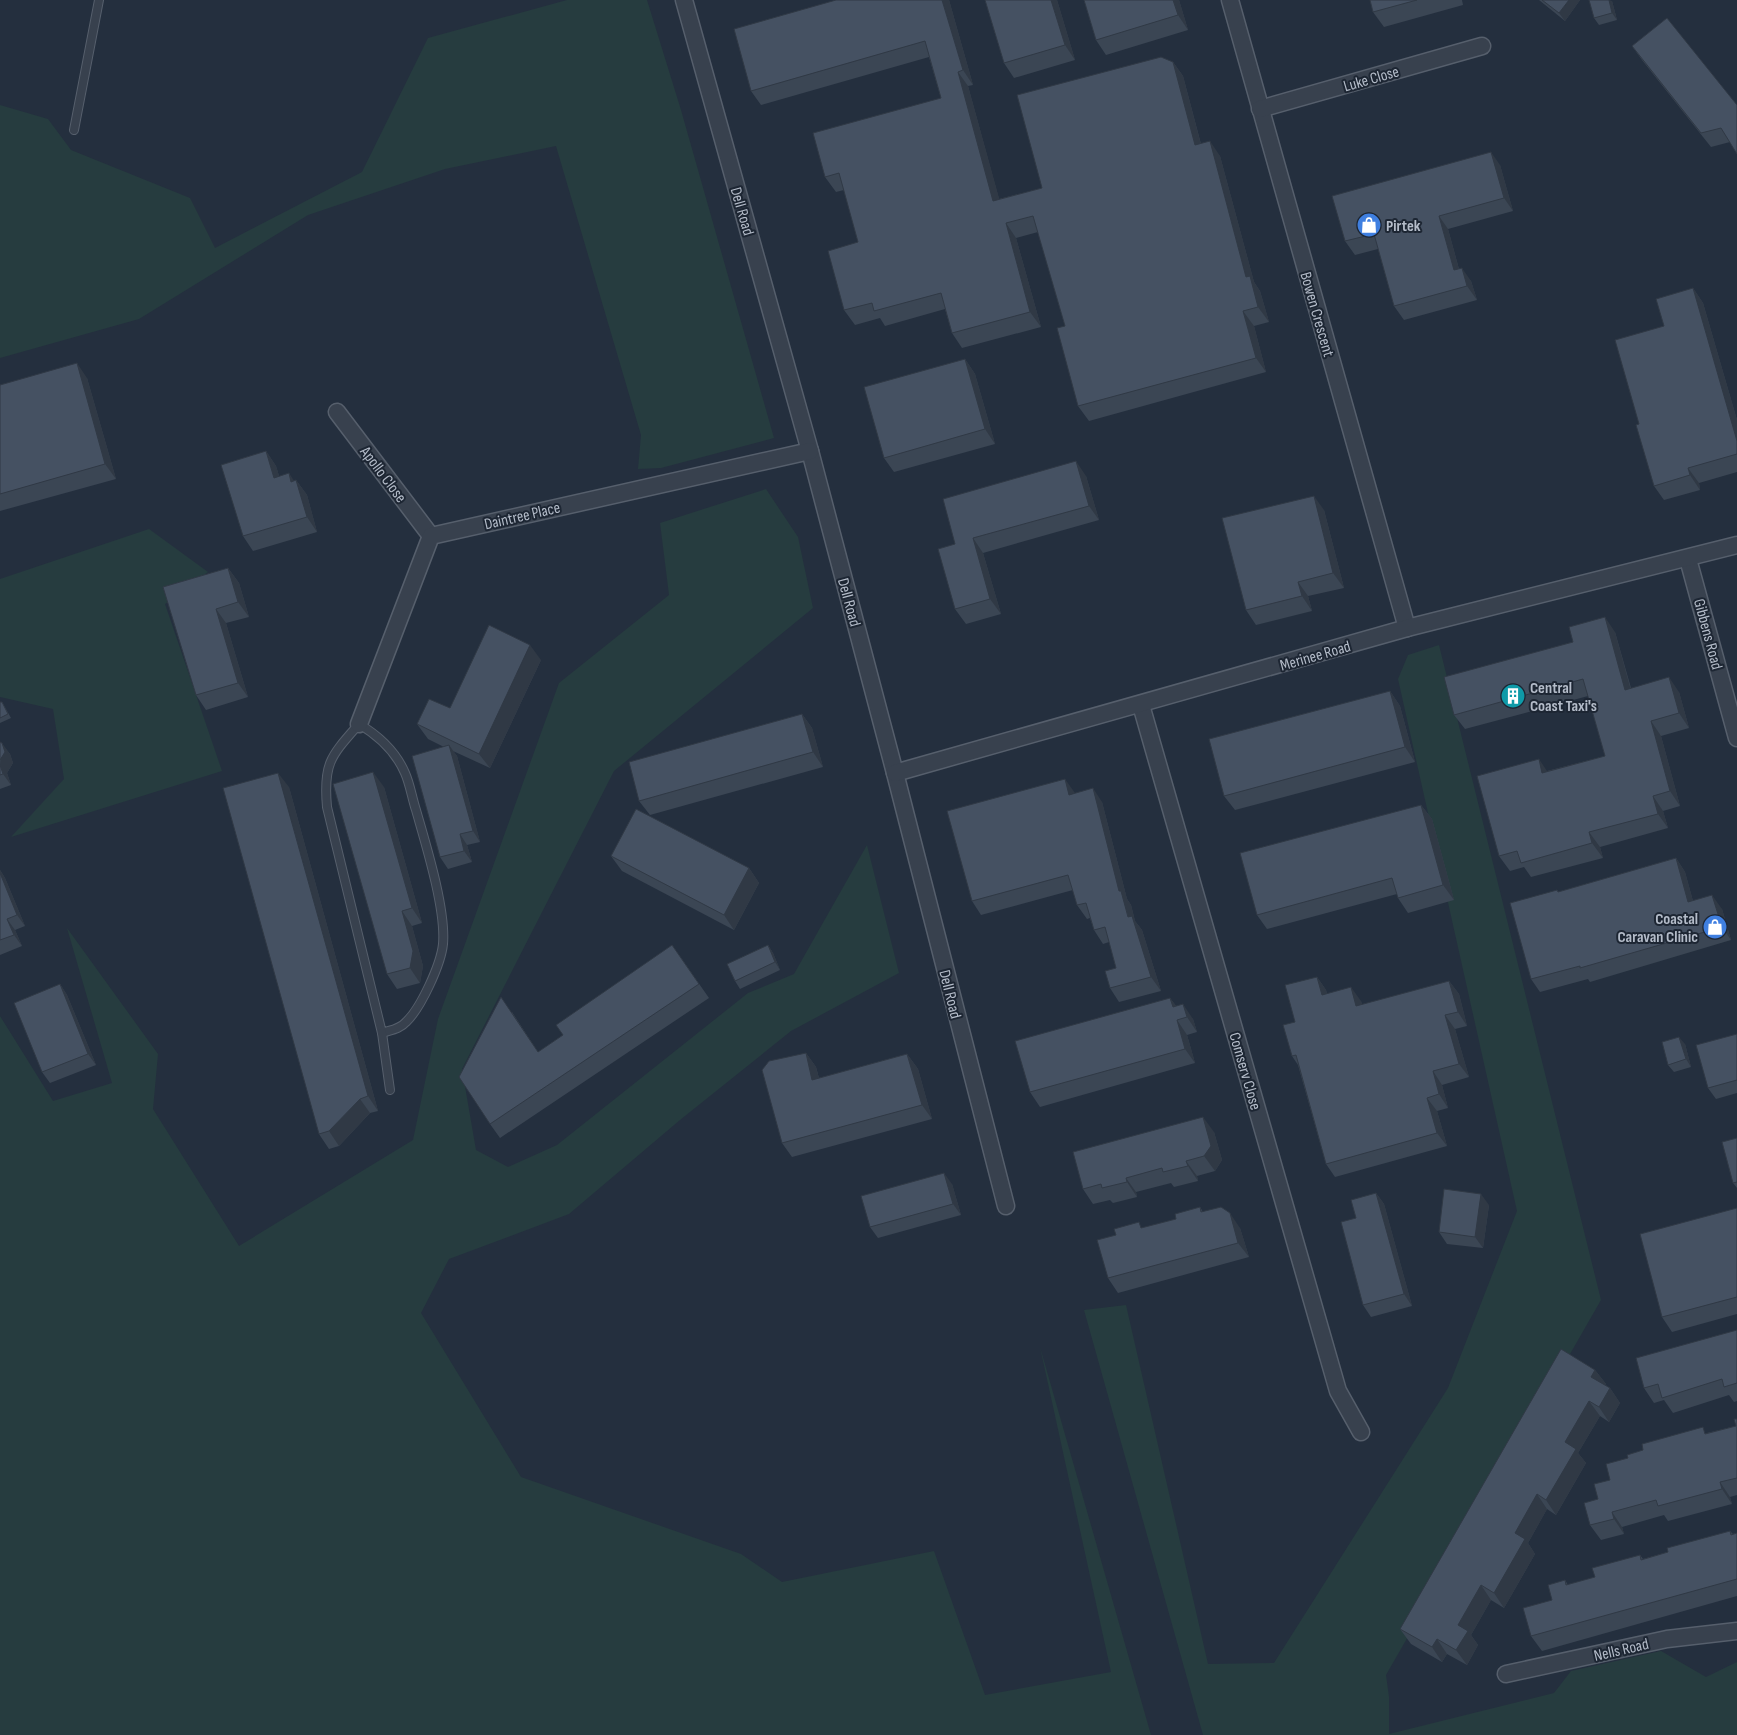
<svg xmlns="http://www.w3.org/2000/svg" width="1737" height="1735" font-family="'Sofia Sans Condensed',sans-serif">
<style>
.green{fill:#263c3f}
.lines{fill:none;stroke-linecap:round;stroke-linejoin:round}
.lane-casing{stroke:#565f6c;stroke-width:10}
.street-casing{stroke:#565f6c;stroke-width:19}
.lane{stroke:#38414e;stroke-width:8}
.street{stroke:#38414e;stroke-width:16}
.wall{fill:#3b4654}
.shaded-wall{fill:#303945}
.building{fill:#455162;stroke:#303945}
.labels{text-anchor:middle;stroke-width:4;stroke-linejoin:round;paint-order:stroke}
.street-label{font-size:16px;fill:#b4bcc9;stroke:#1d2633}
.poi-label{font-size:16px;font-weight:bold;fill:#b4bcc9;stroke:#1d2633;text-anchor:start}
</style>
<rect width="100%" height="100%" fill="#242f3e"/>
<g class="green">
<path d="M567,0h80l34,110 93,328 -113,30 -23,1 3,-34 -85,-289 -111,23 -137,46 -169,104 -139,39v-253l48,14 23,31 119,48 25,50 147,-76 66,-134z"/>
<path d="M766,489l32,48 15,71 -199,163 -152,298 14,81 32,17 49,-22 191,-152 46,-19 73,-129 32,128 -108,58 -111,89 -111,94 -120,45 -28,54 100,164 220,77 41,28 152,-31 51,144 126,-23 -71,-325 111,388h-1151v-719l53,85 59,-18 -45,-155 91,126 -5,55 86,137 174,-106 25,-121 121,-336 110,-88 -9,-72z"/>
<path d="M149,529l59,43 -43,32 57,167 -211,66 53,-58 -11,-70 -53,-12v-118z"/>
<path d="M1439,645l162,655 -215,375 3,22v37l165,-41 17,-22 90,-20 45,26 31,-15v73h-534l-119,-425 42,-5 82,359 66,-1 174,-275 69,-177 -119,-532 10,-24z"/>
</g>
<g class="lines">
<defs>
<g id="lane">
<path d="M74,130l25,-130"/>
<path d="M359,724c20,12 37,28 46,49 5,11 7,25 11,37 10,35 30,99 27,134 -2,20 -22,64 -37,78 -6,7 -15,8 -24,11l-55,-226c-4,-44 4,-51 32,-83z"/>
<path d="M382,1033l8,57"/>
</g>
<g id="street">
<path d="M684,0l126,451 85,322 111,433"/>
<path d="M1230,0l177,628"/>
<path d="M1260,109l222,-63"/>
<path d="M337,412l94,124"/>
<path d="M1688,559l49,179"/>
<path d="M1141,705l197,686 23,41"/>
<path d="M359,724l72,-188 379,-85"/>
<path d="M895,773l512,-145 330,-83"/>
<path d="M1506,1674l161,-35 70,-8"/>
</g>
</defs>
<use href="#lane" class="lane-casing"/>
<use href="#street" class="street-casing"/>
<use href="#lane" class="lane"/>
<use href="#street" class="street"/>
</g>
<g class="wall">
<path d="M836,0h113l24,85 -5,1 31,113 43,-11 131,-126 10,14 18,68 19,12 34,126 6,9 9,31 -15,4 12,46 -177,49 -11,-15 -13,-80 -27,-94 -22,6 25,89 -79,21 -10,-15 -7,-24 -60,17 -5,-8 -25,7 -11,-15 14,-68 -14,-52 -8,2 -11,-15 116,-79 -12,-41 -168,48 -10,-14z"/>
<path d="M985,0h72l18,60 -61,18 -10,-15z"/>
<path d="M1084,0h95l9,30 -82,25 -10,-15z"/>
<path d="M1370,0h92l1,5 -79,22 -11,-15z"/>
<path d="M1539,0h41l-15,21z"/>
<path d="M1612,1l5,19 -18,5 -5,-7z"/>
<path d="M1667,18l63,124 -19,5 -69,-87 -10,-14z"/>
<path d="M1500,165l13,46 -65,18 11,40 12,12 6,19 -73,20 -10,-14 -16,-57 -23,6 -10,-14z"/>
<path d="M1693,288l10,15 34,117v52l-38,11 1,7 -36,10 -10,-14 -15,-62 25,-98z"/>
<path d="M965,359l10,15 20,70 -101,28 -10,-14z"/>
<path d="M87,378l29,101 -116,32v-126z"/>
<path d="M266,451l10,15 3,10 15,5 2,-1 11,15 10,37 -64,19 -10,-15z"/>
<path d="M1086,476l13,44 -116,33 18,61 -35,10 -11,-15v-65z"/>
<path d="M1324,510l20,78 -36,8 4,15 -56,14 -10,-15z"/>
<path d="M228,568l11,15 10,34 -23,6 22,74 -42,13 -10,-15 -33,-108z"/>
<path d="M1615,632l16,56 48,4 10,36 -28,8 19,70 -17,5 5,17 -68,19 3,11 -72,19 -7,-10 -14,4 -11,-15 48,-85 58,-15 -17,-60 -123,33 -11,-14z"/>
<path d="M541,660l-51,108 -37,-17 4,5 23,86 -13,3 5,17 -24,7 -8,-12 4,-110 -16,-8 -11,-15 33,-16z"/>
<path d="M1390,691l10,15 15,56 -180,48 -11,-14z"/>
<path d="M0,702h2l9,16 -11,5z"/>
<path d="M802,714l10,14 11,39 -173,48 -11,-14z"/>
<path d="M0,742l10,12 3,9 -6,10 4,12 -11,4z"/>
<path d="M289,787l89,324 -8,2 -31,33 -10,3 -10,-15z"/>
<path d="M384,787l38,136 -10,3 11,40 -3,17 -23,6 -10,-15z"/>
<path d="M1075,793l27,9 25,97 4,6 4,16 7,9 19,61 -42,11 -9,-14 6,-20 -7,-26 -6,2 -9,-14 -4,-12 -3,1 -10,-14 -4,-15 -92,25 -9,-14z"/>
<path d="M1421,805l11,14 22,81 -46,13 -10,-15 -1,-4 -130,35 -10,-14z"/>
<path d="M611,856l138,12 10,15 -25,47 -112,-59z"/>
<path d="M1676,858l9,14 8,29 29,8 9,31 -141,42 -2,-3 -48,13 -9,-13 26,-89 1,2z"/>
<path d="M0,870l5,8 20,48 -10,4 7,16 -22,9z"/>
<path d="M672,945l37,53 -209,140 -10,-14 22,-112 26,40 25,-17z"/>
<path d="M768,945l5,8 7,17 -40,19 -5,-8z"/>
<path d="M1317,977l9,13 1,4 34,7 1,4 87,-24 10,13 8,32 -12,3 14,48 -27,8 6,23 -11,3 10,35 -112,31 -9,-13 -28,-99 -6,-9 3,-34z"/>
<path d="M60,984l7,11 29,70 -46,18 -8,-11z"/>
<path d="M1170,998l6,8 17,13 4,13 -10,3 8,28 -155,44 -10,-15z"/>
<path d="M1737,1034v59l-21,6 -8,-11z"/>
<path d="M1685,1044l6,23 -17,5 -6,-7z"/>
<path d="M806,1053l10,14 3,11 88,-24 11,15 14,50 -140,38 -10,-14z"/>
<path d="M1214,1132l8,28 -7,11 -18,5 1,5 -24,6 -3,-4 -35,9 1,5 -24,6 -3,-3 -17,4 -10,-15z"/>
<path d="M1737,1138v50l-4,-5z"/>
<path d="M952,1184l9,31 -83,23 -8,-11z"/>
<path d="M1376,1193l8,11 28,102 -41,11 -8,-12 -7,-87z"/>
<path d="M1489,1205l-6,43 -36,-4 -8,-12z"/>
<path d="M1200,1207l3,5 37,16 9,29 -131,36 -10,-15 35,-50 33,-9z"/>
<path d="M1737,1208v106l-65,18 -10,-15z"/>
<path d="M1737,1330v71l-3,1 -5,-7 -56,18 -9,-13 -10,3 -10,-15z"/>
<path d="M1595,1370l11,14 -1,1 5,3 10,15 -11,19 -9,-6 -22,37 8,10 -30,52 -9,-6 -19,34 7,11 -31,54 -13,-8 -20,35 7,10 -11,20 -20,-11 -5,8 -31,-18 -11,-15z"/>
<path d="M1737,1419v76l-7,2 2,7 -64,17 -4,-6 -42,12 2,7 -23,6 -11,-15 8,-26 12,-19 18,-22 79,-25 29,-7z"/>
<path d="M1730,1531l3,3 4,-1v63l-195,55 -11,-15 21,-36 13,-20 3,5 27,-8 45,-22 3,4 25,-7z"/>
</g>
<g class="shaded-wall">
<path d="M942,0h7l24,85 -10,-15z"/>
<path d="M1051,0h6l18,60 -10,-15z"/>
<path d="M1173,0h6l9,30 -10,-15z"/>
<path d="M1569,0h11l-15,21 -6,-8z"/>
<path d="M1609,0l3,1 5,19 -5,-7z"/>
<path d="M1173,62l10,14 22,84 -10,-15z"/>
<path d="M958,72l10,14 36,130 -11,-15z"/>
<path d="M1210,141l10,15 34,126 6,9 9,31 -11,-15 -12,-30z"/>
<path d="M1491,152l9,13 13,46 -9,-13z"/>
<path d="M1439,216l9,13 15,55 -9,-14z"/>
<path d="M1006,223l10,15 25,89 -11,-15z"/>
<path d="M1462,268l9,13 6,19 -10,-14z"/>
<path d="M1693,288l10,15 34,117v21z"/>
<path d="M1243,311l11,15 12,46 -10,-14z"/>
<path d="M965,359l10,15 20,70 -10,-15z"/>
<path d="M77,363l10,15 29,101 -11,-15z"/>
<path d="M266,451l10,15 8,26 -10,-14z"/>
<path d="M1076,461l10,15 13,44 -10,-14z"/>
<path d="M1688,468l11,15 1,7 -10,-15z"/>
<path d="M289,473l9,14 -2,-7 11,15 10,37 -10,-15 -16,-35z"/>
<path d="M1314,496l10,14 20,78 -11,-15z"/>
<path d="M973,538l10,15 18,61 -11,-15z"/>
<path d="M228,568l11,15 10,34 -11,-15z"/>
<path d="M1298,582l10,14 4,15 -10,-15z"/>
<path d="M216,609l10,14 22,74 -10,-14z"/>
<path d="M1605,617l10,15 20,73 -10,-15z"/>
<path d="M530,645l11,15 -51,108 -11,-14z"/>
<path d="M1669,677l10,15 10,36 -10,-15z"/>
<path d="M1390,691l10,15 15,56 -10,-15z"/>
<path d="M802,714l10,14 11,39 -10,-15z"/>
<path d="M1651,721l10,15 19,70 -10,-15z"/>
<path d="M2,743l8,11 3,9 -6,10 4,12 -8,-11 -3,-9z"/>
<path d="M449,745l8,11 23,86 -7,-11z"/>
<path d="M1539,759l10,15 -7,-1z"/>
<path d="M373,772l11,15 38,136 -10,-15z"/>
<path d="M278,773l11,14 89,324 -10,-15z"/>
<path d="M1065,779l10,14 -6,2z"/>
<path d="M1093,788l9,14 25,97 4,6 4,16 7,9 19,61 -10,-14 -32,-86z"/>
<path d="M1653,796l10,15 5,17 -10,-14z"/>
<path d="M1421,805l11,14 22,81 -11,-15z"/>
<path d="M1589,832l11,15 3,11 -11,-15z"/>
<path d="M460,834l7,11 5,17 -8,-11z"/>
<path d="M1676,858l9,14 12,44 -9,-14z"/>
<path d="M749,868l10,15 -25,47 -10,-15z"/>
<path d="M0,870l5,8 20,48 -8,-11 -17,-42z"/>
<path d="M1712,895l10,14 9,31 -9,-13z"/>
<path d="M402,911l10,15 11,40 -3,17 -10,-15z"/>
<path d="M7,919l8,11 7,16 -8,-11z"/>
<path d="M768,945l5,8 7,17 -5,-8z"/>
<path d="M1317,977l9,13 5,19 -9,-14z"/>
<path d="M1449,981l10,13 8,32 -9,-14z"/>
<path d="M60,984l7,11 29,70 -8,-11z"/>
<path d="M1351,987l10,14 5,19 -10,-14z"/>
<path d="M1170,998l11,14 -8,-5z"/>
<path d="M1183,1004l10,15 4,13 -10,-15z"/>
<path d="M1445,1015l10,14 14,48 -10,-13z"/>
<path d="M1177,1020l10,15 8,28 -10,-14z"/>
<path d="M1679,1037l6,7 6,23 -5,-8z"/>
<path d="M806,1053l10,14 7,27 -11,-14z"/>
<path d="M907,1054l11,15 14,50 -10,-14z"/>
<path d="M1433,1071l9,14 6,23 -9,-14z"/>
<path d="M1427,1098l10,13 10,35 -10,-13z"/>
<path d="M360,1099l10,14 -31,33 -10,-15z"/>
<path d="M1203,1117l11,15 8,28 -7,11 -11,-15z"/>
<path d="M1186,1161l11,15 1,5 -10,-15z"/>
<path d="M944,1173l8,11 9,31 -8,-11z"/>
<path d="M1126,1178l10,14 1,5 -10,-15z"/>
<path d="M1376,1193l8,11 28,102 -8,-12z"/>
<path d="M1481,1194l8,11 -6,43 -8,-11z"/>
<path d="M1230,1213l10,15 9,29 -11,-14z"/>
<path d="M1595,1370l11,14 -4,8 -11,-15z"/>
<path d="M1610,1388l10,15 -11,19 -10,-15z"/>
<path d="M1589,1401l11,15 -22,37 8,10 -30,52 -10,-15 19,-58z"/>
<path d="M1720,1482l10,15 2,7 -10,-15z"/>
<path d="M1537,1494l10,15 -19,34 7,11 -31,54 -10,-15 21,-60z"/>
<path d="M1612,1512l10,15 2,7 -10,-15z"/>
<path d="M1481,1585l10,15 -20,35 7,10 -11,20 -11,-15 2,-25z"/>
<path d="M1437,1639l10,15 -5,8 -10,-15z"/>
</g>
<g class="building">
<path d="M836,0h106l21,70 -5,2 35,129 49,-13 -25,-93 144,-38 12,5 22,83 15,-4 36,136 4,-1 8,31 -15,4 13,47 -178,48 -21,-78 8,-2 -32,-110 -27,7 24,89 -78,21 -11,-40 -67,18 -2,-8 -28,7 -16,-59 30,-9 -19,-69 -14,4 -12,-44 128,-35 -16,-57 -174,50 -17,-62z"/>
<path d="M985,0h66l14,45 -61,18z"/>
<path d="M1084,0h89l5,15 -82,25z"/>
<path d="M1370,0h47l-44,12z"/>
<path d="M1542,0h27l-10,13z"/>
<path d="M1589,0h20l3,13 -18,5z"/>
<path d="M1667,18l70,87v49l-16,-26 -20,5 -69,-87z"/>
<path d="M1491,152l13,46 -65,18 15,54 8,-2 5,18 -73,20 -20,-72 -29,7 -13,-45z"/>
<path d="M1693,288l44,153v13l-49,14 2,7 -36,11 -18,-61 3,-1 -24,-84 49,-14 -8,-27z"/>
<path d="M965,359l20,70 -101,29 -20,-71z"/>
<path d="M77,363l28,101 -105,30v-109z"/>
<path d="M266,451l8,27 15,-5 2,9 5,-2 11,37 -64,19 -22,-71z"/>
<path d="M1076,461l13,45 -116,32 17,61 -35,10 -17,-60 17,-5 -12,-45z"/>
<path d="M1314,496l19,77 -35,9 4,14 -56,14 -24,-92z"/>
<path d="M228,568l10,34 -22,7 22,74 -42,12 -33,-108z"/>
<path d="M1605,617l20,73 44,-13 10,36 -28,8 19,70 -17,5 5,18 -69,18 3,11 -71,20 -4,-12 -18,5 -22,-80 62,-17 3,14 63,-17 -22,-77 -129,36 -10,-38 129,-35 -4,-15z"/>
<path d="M489,625l41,20 -51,109 -62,-30 12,-25 21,9z"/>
<path d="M1390,691l15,56 -181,49 -15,-57z"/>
<path d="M0,702h2l6,12 -8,4z"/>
<path d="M802,714l11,38 -174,49 -10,-39z"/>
<path d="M0,742l2,1 3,9 -5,8z"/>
<path d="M449,745l24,86 -13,3 4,17 -24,6 -28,-101z"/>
<path d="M0,765l3,9 -3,1z"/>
<path d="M373,772l39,136 -10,3 11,40 -3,17 -23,6 -54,-190z"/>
<path d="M278,773l90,323 -8,3 -31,32 -10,3 -96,-346z"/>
<path d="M1065,779l4,16 24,-7 26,103h2l7,26 4,-1 19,61 -41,11 -5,-17 11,-3 -11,-41 -11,3 -8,-27 -9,2 -9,-30 -96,26 -25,-90z"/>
<path d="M1421,805l22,80 -45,13 -6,-20 -135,37 -17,-62z"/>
<path d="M636,809l113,59 -25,47 -113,-59z"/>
<path d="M1676,858l12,44 24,-7 10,32 -142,41v-2l-49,13 -21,-76 47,-13 1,2z"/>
<path d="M0,873l17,42 -10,4 7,16 -14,5z"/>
<path d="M672,945l27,39 -209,140 -31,-47 42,-80 37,55 25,-17 -7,-10z"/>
<path d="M768,945l7,17 -40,19 -8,-17z"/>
<path d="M1317,977l5,18 29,-8 5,19 93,-25 9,31 -13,3 14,49 -26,7 6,23 -12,4 10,35 -111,31 -30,-109 -4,1 -9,-31 12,-3 -10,-37z"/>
<path d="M60,984l28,70 -46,18 -28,-69z"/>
<path d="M1170,998l3,9 10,-3 4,13 -10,3 8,29 -155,43 -15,-51z"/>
<path d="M1737,1034v46l-29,8 -12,-43z"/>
<path d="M1679,1037l7,22 -18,6 -6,-23z"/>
<path d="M806,1053l6,27 95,-26 15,51 -140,38 -20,-73 7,-9z"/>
<path d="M1203,1117l8,29 -7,10 -18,5 2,5 -25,6 -1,-4 -36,10 1,4 -25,6 -1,-4 -18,5 -10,-37z"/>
<path d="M1737,1138v44l-4,1 -11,-41z"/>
<path d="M944,1173l9,31 -83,23 -9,-31z"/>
<path d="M1444,1189l37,5 -6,43 -36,-5z"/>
<path d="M1376,1193l28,101 -41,11 -22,-83 15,-4 -5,-18z"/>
<path d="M1200,1207l1,5 20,-5 9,6 8,30 -130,35 -11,-38 19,-5 -2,-6 25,-7 2,6 35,-9 -1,-5z"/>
<path d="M1737,1208v89l-75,20 -22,-83z"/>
<path d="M1737,1330v53l-13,4 -2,-8 -60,19 -4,-14 -14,4 -8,-30z"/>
<path d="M1561,1349l34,21 -4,7 19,11 -11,19 -10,-6 -24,41 11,7 -30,51 -9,-6 -22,39 10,6 -31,54 -13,-8 -23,40 10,6 -12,19 -19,-11 -5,8 -32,-18z"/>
<path d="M1734,1419h3v59l-17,4 2,7 -64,17 -2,-6 -44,12 2,7 -24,6 -6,-22 14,-4 -4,-15 16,-4 -4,-16 22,-6 -1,-3 16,-5 -1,-6 61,-17 2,7 31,-8z"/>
<path d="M1730,1531l1,4 6,-2v46l-206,57 -8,-28 29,-8 -4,-15 17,-5 1,5 29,-8 -3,-9 48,-13 1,5 27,-8 -1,-4z"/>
</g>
<defs>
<symbol id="shop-disc" viewBox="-11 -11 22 22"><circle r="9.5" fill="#3f7fe0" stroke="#1d2633"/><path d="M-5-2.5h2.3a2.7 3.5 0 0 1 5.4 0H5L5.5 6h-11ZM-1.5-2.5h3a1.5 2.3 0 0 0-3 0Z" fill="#fff"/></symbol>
<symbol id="building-disc" viewBox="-11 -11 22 22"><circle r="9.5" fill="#0f9aa8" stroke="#1d2633"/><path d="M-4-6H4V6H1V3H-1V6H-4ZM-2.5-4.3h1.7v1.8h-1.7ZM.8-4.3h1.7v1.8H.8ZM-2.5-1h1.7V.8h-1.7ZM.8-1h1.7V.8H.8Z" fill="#fff"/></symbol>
</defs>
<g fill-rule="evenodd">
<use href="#shop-disc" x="1355" y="211" width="28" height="28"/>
<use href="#building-disc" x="1499" y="682" width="28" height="28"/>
<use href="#shop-disc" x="1701" y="913" width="28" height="28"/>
</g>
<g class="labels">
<g class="street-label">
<text transform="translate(1371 78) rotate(-16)" y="6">Luke Close</text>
<text transform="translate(743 211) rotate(74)" y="6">Dell Road</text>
<text transform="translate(1318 314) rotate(74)" y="6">Bowen Crescent</text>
<text transform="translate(384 474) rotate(53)" y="6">Apollo Close</text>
<text transform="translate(522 515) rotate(-13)" y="6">Daintree Place</text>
<text transform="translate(850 602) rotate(75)" y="6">Dell Road</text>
<text transform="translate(1709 634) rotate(75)" y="6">Gibbens Road</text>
<text transform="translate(1315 655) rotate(-16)" y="6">Merinee Road</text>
<text transform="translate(951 994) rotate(76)" y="6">Dell Road</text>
<text transform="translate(1246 1071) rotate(74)" y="6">Comserv Close</text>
<text transform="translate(1621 1649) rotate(-13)" y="6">Nells Road</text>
</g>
<g class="poi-label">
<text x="1386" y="231">Pirtek</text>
<text x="1530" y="693">Central<tspan x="1530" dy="18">Coast Taxi's</tspan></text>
<text x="1698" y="924" text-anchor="end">Coastal<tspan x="1698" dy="18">Caravan Clinic</tspan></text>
</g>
</g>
</svg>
